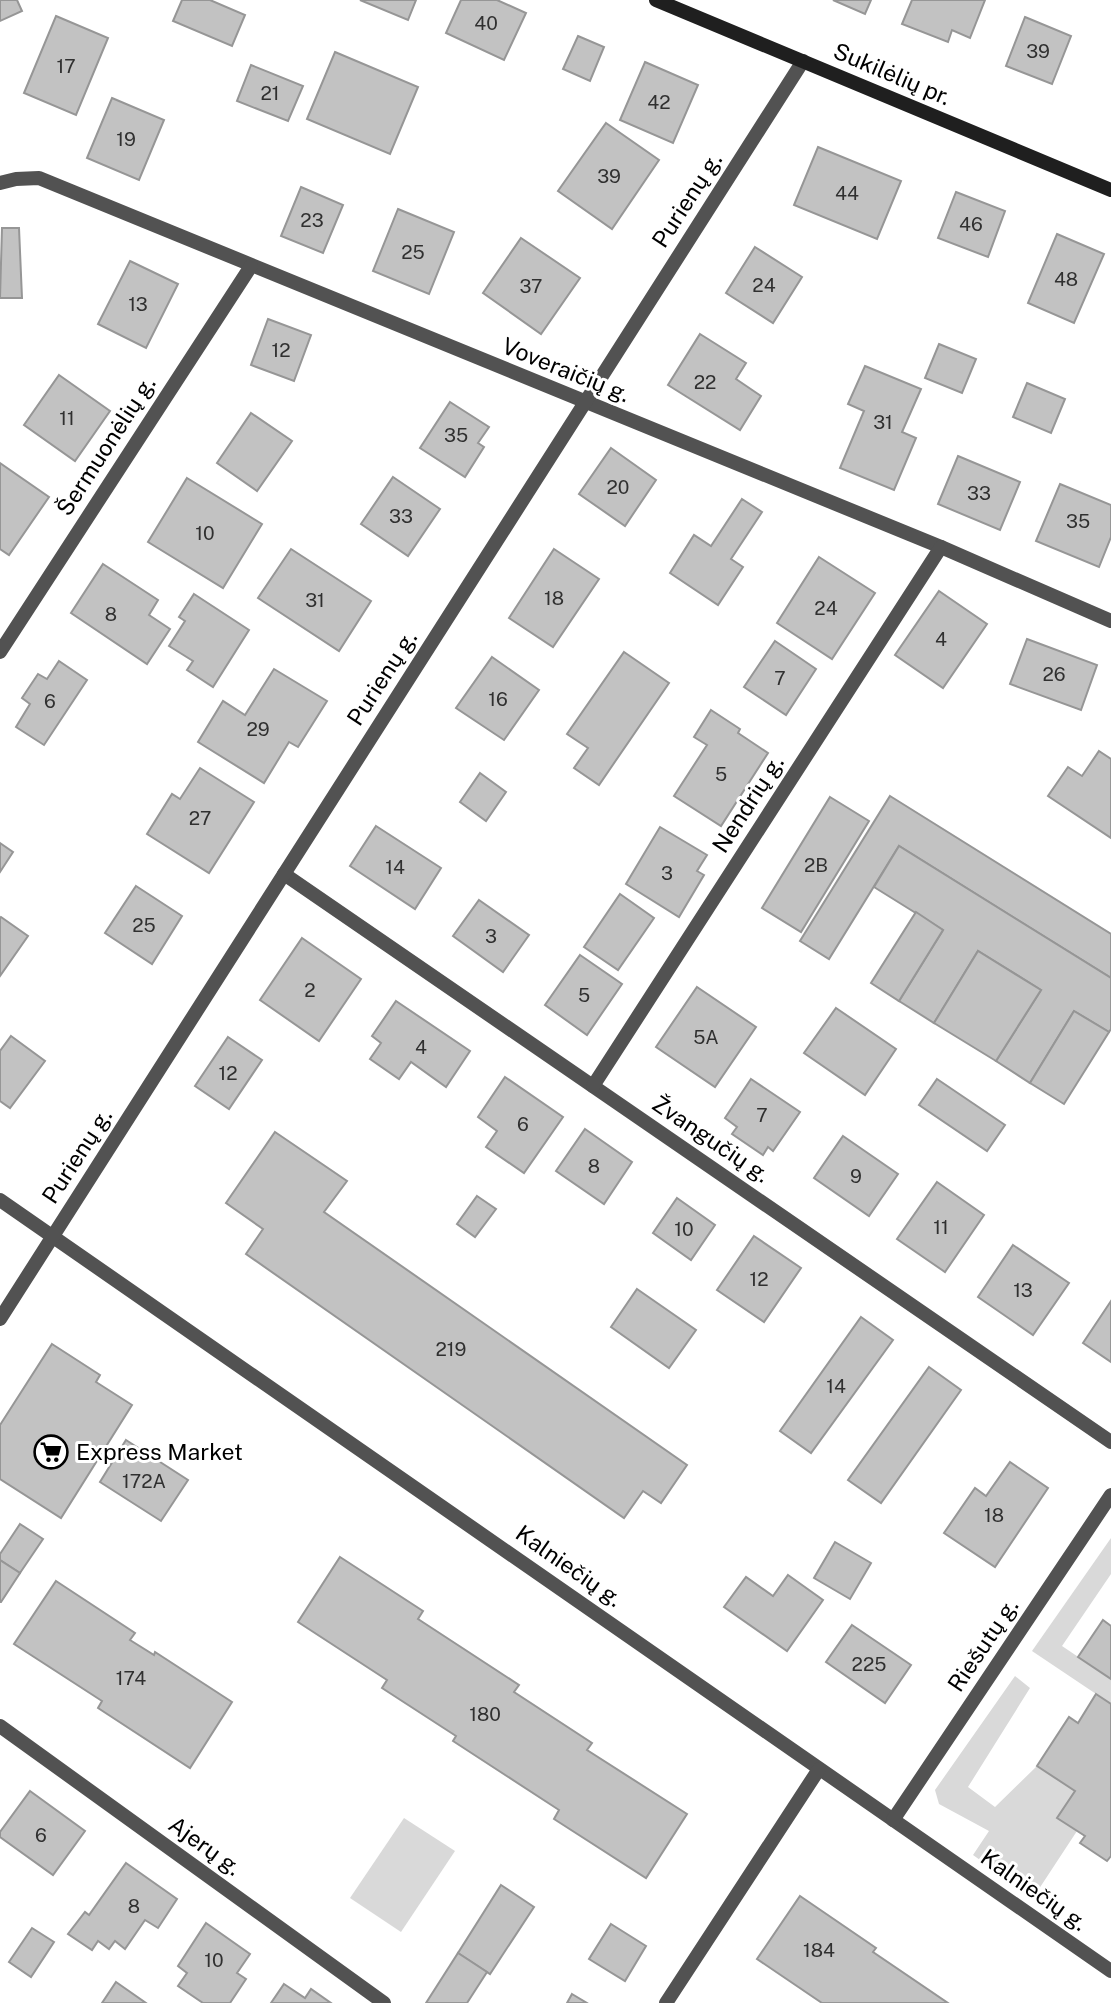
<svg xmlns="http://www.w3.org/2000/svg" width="1111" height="2003" font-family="'Public Sans',sans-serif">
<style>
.green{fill:#d9d9d9}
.building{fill:#c2c2c2;stroke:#969696;stroke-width:2}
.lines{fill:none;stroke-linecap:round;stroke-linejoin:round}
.street{stroke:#525252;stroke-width:14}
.secondary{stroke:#1f1f1f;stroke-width:14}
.labels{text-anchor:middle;stroke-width:6;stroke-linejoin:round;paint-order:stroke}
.number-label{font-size:19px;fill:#303030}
.street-label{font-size:23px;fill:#000;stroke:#fff}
.poi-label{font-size:23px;fill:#000;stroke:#fff;text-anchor:start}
</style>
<rect width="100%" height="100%" fill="#fff"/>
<g class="green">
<path d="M1111,1538v36l-49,72 49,33v25l-79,-53z"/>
<path d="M1015,1676l15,12 -62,99 27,20 42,-41 38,25 -18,27 20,13 -44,67 -60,-43 16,-24 -50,-27 -4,-14z"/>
<path d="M404,1818l51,33 -54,81 -51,-34z"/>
</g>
<g class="building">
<path d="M0,0h17l5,11 -22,10z"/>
<path d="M182,0h28l35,15 -13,31 -59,-25z"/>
<path d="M360,0h56l-8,20z"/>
<path d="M461,0h36l29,13 -22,47 -58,-27z"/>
<path d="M833,0h38l-6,14z"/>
<path d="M912,0h73l-15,38 -18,-8 -4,12 -46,-18z"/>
<path d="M56,16l52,22 -32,77 -52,-22z"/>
<path d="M1025,17l46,19 -19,48 -46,-18z"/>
<path d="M578,36l26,11 -14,34 -27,-12z"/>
<path d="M335,52l83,35 -28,67 -83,-35z"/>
<path d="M645,62l53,23 -25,58 -53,-23z"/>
<path d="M251,65l52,21 -15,35 -51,-20z"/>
<path d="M112,98l52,22 -25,60 -52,-22z"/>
<path d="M606,123l53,37 -47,69 -54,-38z"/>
<path d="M818,147l83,34 -24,58 -83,-34z"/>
<path d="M301,187l42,18 -20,48 -42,-17z"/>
<path d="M956,192l49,19 -17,46 -50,-19z"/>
<path d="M398,209l56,23 -25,62 -56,-23z"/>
<path d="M2,228h17l3,70h-22z"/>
<path d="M1057,234l47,20 -30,69 -46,-20z"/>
<path d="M521,238l59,40 -39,56 -58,-41z"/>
<path d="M755,247l47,30 -29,46 -47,-30z"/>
<path d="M130,261l48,23 -32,64 -48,-24z"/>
<path d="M268,319l43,16 -17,46 -43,-16z"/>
<path d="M700,334l46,29 -10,16 25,17 -21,34 -72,-45z"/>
<path d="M939,344l37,15 -14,34 -37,-15z"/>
<path d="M865,366l56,23 -19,43 14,6 -22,52 -54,-22 24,-57 -16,-7z"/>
<path d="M59,375l51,36 -35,50 -51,-36z"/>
<path d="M1027,383l38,16 -14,34 -38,-16z"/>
<path d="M450,402l39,25 -11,16 6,4 -19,30 -45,-29z"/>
<path d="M251,413l41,28 -35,50 -40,-28z"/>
<path d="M611,448l45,32 -31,46 -46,-32z"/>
<path d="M958,456l62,26 -20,48 -62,-26z"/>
<path d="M0,463l49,34 -40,58 -9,-6z"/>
<path d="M393,477l47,32 -32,47 -47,-32z"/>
<path d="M187,478l75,46 -39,64 -75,-46z"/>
<path d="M1060,484l51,21v32l-12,30 -63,-26z"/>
<path d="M742,499l20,13 -31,47 12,8 -25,38 -48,-32 24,-38 17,11z"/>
<path d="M291,549l80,52 -32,50 -81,-53z"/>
<path d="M554,549l45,30 -46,68 -44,-29z"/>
<path d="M819,557l56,36 -43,66 -55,-36z"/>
<path d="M103,564l55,36 -9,15 21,14 -23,35 -76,-51z"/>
<path d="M939,591l48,33 -44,64 -48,-33z"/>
<path d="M194,594l55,36 -36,57 -26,-17 6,-9 -24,-15 16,-25 -6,-4z"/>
<path d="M1027,639l70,26 -16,45 -71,-26z"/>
<path d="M775,641l41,28 -30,46 -42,-28z"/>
<path d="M624,652l45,31 -70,102 -25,-17 14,-20 -21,-14z"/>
<path d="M492,657l47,33 -35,50 -48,-32z"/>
<path d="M59,661l28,19 -43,65 -28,-18 14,-23 -8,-6 16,-24 9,5z"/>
<path d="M274,669l53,32 -29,46 -9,-5 -25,41 -66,-41 25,-41 22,14z"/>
<path d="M711,710l29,19 -2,4 30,20 -47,73 -47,-30 33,-51 -13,-8z"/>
<path d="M1099,751l12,8v79l-63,-42 20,-29 14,9z"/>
<path d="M200,768l54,34 -45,71 -62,-39 25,-40 8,5z"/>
<path d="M480,773l26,19 -20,29 -26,-19z"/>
<path d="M890,796l221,138v44l-212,-132 -70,113 -29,-18z"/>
<path d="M830,797l39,24 -68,111 -39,-24z"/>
<path d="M376,826l65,42 -26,41 -65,-43z"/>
<path d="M660,827l47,28 -10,16 7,4 -25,42 -53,-33z"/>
<path d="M0,843l13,9 -13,20z"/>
<path d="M899,846l212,132v51l-2,3 -35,-21 -44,72 -34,-22 45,-71 -63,-39 -44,72 -35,-22 44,-71 -69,-43z"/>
<path d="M136,886l46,30 -30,48 -47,-31z"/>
<path d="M620,894l34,24 -36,52 -34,-23z"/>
<path d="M479,900l50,35 -26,37 -50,-36z"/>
<path d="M916,912l27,18 -44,71 -28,-18z"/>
<path d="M1,917l27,19 -28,40v-58z"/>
<path d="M302,938l59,41 -42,62 -59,-41z"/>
<path d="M978,951l63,39 -45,71 -62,-38z"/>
<path d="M580,955l42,29 -35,51 -42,-30z"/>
<path d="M697,987l59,40 -41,60 -59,-40z"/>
<path d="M396,1001l74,50 -24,36 -35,-25 -12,17 -29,-20 11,-16 -9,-7z"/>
<path d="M836,1008l60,41 -31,46 -61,-42z"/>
<path d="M1074,1011l35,21 -45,72 -34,-21z"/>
<path d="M11,1036l34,25 -35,47 -10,-7v-50z"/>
<path d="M228,1037l34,23 -33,49 -34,-23z"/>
<path d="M505,1077l58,40 -39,56 -38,-26 11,-16 -19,-14z"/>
<path d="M751,1079l49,33 -27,39 -5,-4 -5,8 -31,-21 5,-7 -12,-9z"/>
<path d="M937,1079l68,46 -18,26 -68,-46z"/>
<path d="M585,1129l47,33 -28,42 -48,-33z"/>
<path d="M275,1132l72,49 -23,31 363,253 -26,38 -18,-12 -19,27 -378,-264 17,-25 -37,-26z"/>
<path d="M843,1136l55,38 -29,42 -55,-38z"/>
<path d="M937,1182l47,33 -39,57 -48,-33z"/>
<path d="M477,1196l19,13 -21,28 -18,-13z"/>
<path d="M677,1198l38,27 -24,35 -38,-27z"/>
<path d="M754,1236l47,32 -37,54 -47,-32z"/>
<path d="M1013,1245l56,38 -36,52 -55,-38z"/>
<path d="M637,1289l59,41 -27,38 -58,-41z"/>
<path d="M1111,1301v61l-28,-19z"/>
<path d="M861,1317l32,23 -82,113 -31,-22z"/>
<path d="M52,1344l48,31 -4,7 36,23 -71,113 -61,-39v-54z"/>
<path d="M929,1367l32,23 -80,113 -33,-23z"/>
<path d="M126,1440l62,40 -27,41 -61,-39z"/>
<path d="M1010,1462l38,26 -53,79 -51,-34 31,-45 11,8z"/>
<path d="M20,1524l23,15 -23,34 -20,-13v-6z"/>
<path d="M835,1542l36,21 -21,36 -36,-21z"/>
<path d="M340,1557l83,54 -5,8 101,66 -5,7 78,51 -5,7 100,64 -41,64 -92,-59 5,-9 -106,-69 3,-5 -74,-48 5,-8 -89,-58z"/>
<path d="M0,1560l20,13 -19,29h-1z"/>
<path d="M788,1575l35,25 -36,51 -63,-44 22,-30 27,19z"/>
<path d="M56,1581l79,52 -5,7 24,15 1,-3 77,50 -42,66 -92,-60 4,-7 -88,-57z"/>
<path d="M1103,1620l8,6v53l-33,-22z"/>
<path d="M852,1625l59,40 -26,38 -59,-41z"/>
<path d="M1096,1694l15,10v152l-4,5 -27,-18 5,-7 -28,-18 18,-27 -38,-25 32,-49 9,6z"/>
<path d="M30,1791l55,40 -32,44 -53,-38v-5z"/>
<path d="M126,1863l51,36 -19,29 -13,-8 -20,29 -10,-8 -6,8 -11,-8 -6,9 -24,-16 17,-22 4,3z"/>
<path d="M501,1885l33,22 -44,67 -32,-21z"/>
<path d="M800,1896l76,52 -3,4 75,51h-126l-65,-44z"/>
<path d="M206,1923l44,31 -13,19 9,6 -16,24h-27l-25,-17 9,-13 -9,-7z"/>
<path d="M611,1924l35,22 -21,35 -36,-22z"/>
<path d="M32,1928l22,14 -23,35 -22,-15z"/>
<path d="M458,1953l29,19 -20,31h-41z"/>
<path d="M116,1982l30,21h-44z"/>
<path d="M284,1984l21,14 6,-9 20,14h-60z"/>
<path d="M572,1994l15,9h-20z"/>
</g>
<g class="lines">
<g class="street">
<path d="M0,183l16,-4 23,-1 902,369 170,74"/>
<path d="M0,652l251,-386"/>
<path d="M284,874l827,568"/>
<path d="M593,1086l348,-539"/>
<path d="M0,1200l1111,771"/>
<path d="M0,1319l803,-1258"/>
<path d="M0,1726l384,277"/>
<path d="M893,1820l218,-325"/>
<path d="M666,2003l153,-234"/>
</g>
<path class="secondary" d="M656,0l455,190"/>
</g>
<defs>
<symbol id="supermarket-ring" viewBox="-11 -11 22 22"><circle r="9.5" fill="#fff" stroke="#000" stroke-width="1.5"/><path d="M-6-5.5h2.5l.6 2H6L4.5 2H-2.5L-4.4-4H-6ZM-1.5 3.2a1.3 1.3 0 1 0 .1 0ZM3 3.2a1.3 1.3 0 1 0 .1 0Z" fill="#000"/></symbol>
</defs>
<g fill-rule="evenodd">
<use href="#supermarket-ring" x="32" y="1433" width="38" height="38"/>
</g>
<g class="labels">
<g class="number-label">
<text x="486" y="30">40</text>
<text x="1038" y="58">39</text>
<text x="66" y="73">17</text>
<text x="270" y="100">21</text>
<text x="659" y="109">42</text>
<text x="126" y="146">19</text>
<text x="609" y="183">39</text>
<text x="847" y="200">44</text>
<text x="312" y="227">23</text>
<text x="971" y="231">46</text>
<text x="413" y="259">25</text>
<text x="1066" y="286">48</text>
<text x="764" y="292">24</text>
<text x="531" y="293">37</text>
<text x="138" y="311">13</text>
<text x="281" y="357">12</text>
<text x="705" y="389">22</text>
<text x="67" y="425">11</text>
<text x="883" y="429">31</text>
<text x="456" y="442">35</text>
<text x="618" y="494">20</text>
<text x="979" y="500">33</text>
<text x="401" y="523">33</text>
<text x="1078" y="528">35</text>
<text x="205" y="540">10</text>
<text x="554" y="605">18</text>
<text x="315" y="607">31</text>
<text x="826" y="615">24</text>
<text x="111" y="621">8</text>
<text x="941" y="646">4</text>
<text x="1054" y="681">26</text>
<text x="780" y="685">7</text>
<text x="498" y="706">16</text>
<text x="50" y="708">6</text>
<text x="258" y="736">29</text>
<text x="721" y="781">5</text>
<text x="200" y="825">27</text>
<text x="816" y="872">2B</text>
<text x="395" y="874">14</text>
<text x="667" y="880">3</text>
<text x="144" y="932">25</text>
<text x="491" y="943">3</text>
<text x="310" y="997">2</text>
<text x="584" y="1002">5</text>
<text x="706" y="1044">5A</text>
<text x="421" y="1054">4</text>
<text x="228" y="1080">12</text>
<text x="762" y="1122">7</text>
<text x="523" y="1131">6</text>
<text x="594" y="1173">8</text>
<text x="856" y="1183">9</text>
<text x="941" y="1234">11</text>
<text x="684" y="1236">10</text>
<text x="759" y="1286">12</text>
<text x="1023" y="1297">13</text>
<text x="451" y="1356">219</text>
<text x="836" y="1393">14</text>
<text x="144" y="1488">172A</text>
<text x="994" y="1522">18</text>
<text x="869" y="1671">225</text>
<text x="131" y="1685">174</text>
<text x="485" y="1721">180</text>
<text x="41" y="1842">6</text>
<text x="134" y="1913">8</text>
<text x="819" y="1957">184</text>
<text x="214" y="1967">10</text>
</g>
<g class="street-label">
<text transform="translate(892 74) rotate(23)" y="8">Sukilėlių pr.</text>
<text transform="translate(687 200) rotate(-57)" y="8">Purienų g.</text>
<text transform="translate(566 370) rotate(22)" y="8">Voveraičių g.</text>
<text transform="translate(106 446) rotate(-57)" y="8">Šermuonėlių g.</text>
<text transform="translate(382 678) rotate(-57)" y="8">Purienų g.</text>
<text transform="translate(748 804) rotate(-57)" y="8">Nendrių g.</text>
<text transform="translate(711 1139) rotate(34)" y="8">Žvangučių g.</text>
<text transform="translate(77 1156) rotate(-57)" y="8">Purienų g.</text>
<text transform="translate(569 1566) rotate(35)" y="8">Kalniečių g.</text>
<text transform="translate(983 1645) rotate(-56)" y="8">Riešutų g.</text>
<text transform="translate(205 1846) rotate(36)" y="8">Ajerų g.</text>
<text transform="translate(1034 1890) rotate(35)" y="8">Kalniečių g.</text>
</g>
<g class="poi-label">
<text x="76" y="1460">Express Market</text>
</g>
</g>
</svg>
